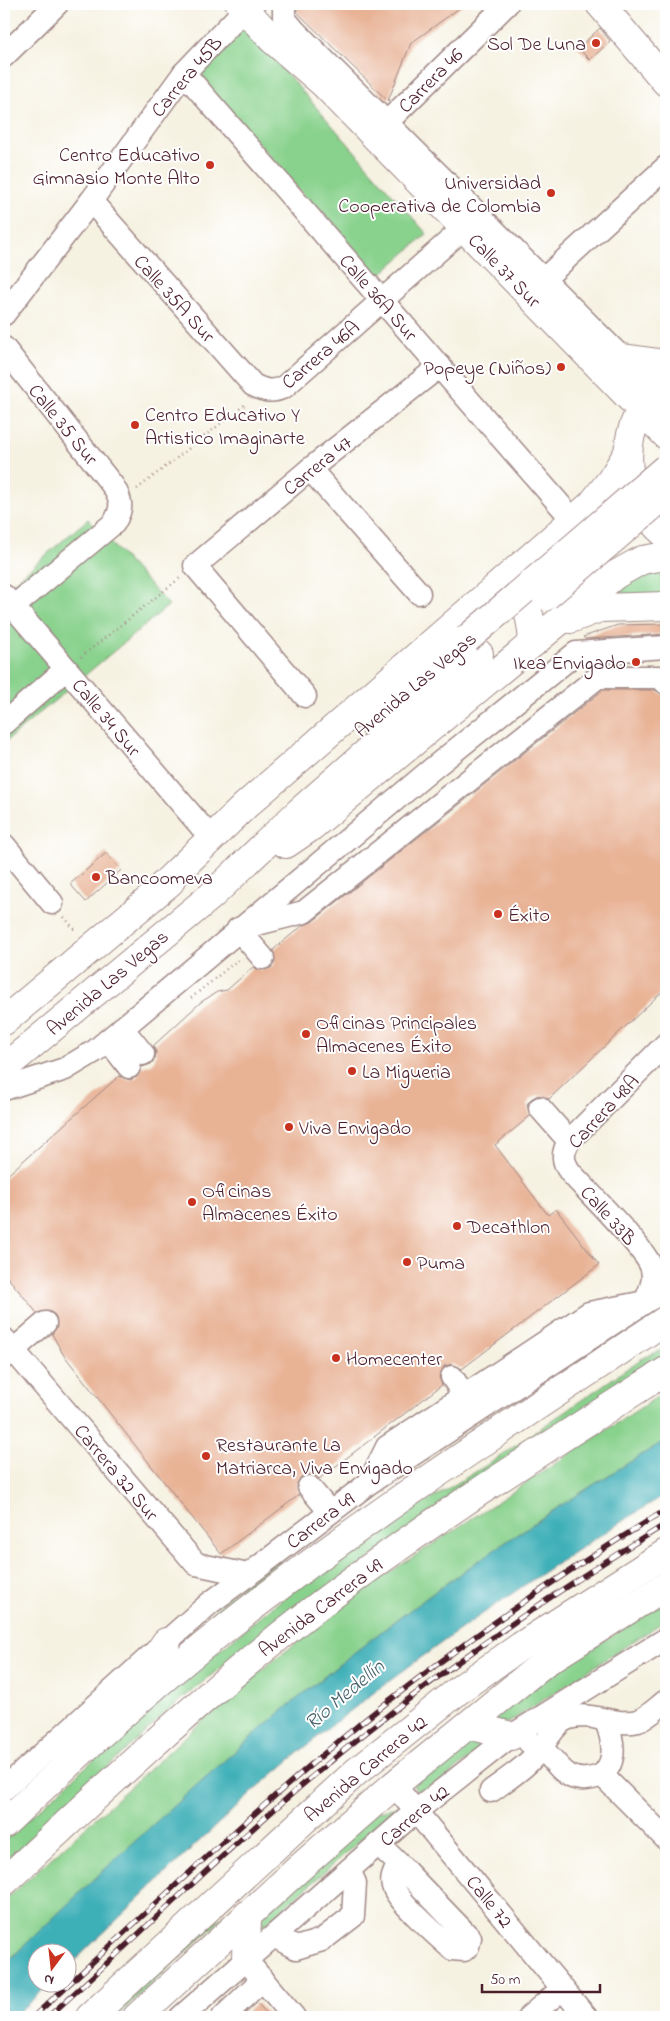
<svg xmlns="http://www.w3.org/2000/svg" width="670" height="2021" font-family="'Indie Flower',sans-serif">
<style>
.green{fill:#89d28d;stroke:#6a785c}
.water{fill:#3eafb7;stroke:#446771}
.building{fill:#e8b295}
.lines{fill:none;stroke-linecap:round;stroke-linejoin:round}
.minor-casing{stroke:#a08886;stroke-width:25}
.major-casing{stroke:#a08886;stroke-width:30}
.highway-casing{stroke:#a08886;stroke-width:30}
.path{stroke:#a08886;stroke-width:2.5;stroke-dasharray:1 4;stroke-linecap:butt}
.minor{stroke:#fff;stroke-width:22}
.major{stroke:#fff;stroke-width:28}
.highway{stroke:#fff;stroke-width:28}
.rail-casing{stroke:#4a1f2b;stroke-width:5.5}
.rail{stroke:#fff;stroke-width:4;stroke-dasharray:11;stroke-linecap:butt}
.major-bridge-casing{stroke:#a08886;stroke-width:30;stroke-linecap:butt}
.major-bridge{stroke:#fff;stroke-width:28}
.poi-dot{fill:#c8321e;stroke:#fff;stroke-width:2}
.labels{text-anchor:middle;stroke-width:4;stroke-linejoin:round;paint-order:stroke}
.poi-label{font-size:20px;fill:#4a1f2b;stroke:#fff;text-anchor:start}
.street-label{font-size:20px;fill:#4a1f2b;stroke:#fff}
.water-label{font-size:21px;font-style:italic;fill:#45606a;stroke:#fff}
</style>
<rect width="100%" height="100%" fill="#fff"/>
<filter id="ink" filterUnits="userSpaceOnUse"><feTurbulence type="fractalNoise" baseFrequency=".02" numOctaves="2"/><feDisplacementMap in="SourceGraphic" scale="10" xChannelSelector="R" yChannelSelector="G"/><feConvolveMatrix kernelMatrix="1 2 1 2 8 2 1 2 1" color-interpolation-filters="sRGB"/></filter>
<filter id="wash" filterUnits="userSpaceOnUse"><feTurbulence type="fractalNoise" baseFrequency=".0096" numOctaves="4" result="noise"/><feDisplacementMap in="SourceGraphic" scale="20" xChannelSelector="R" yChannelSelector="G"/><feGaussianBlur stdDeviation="1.12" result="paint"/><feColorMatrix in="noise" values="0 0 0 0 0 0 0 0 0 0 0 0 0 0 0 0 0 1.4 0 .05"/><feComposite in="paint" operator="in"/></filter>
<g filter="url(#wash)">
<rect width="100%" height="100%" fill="#f6f2e2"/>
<g class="green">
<path d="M246,27l181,207 -51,44 -181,-207z"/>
<path d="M88,519l81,86 -165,138v-152z"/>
<path d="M666,567v32h-46l-6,-10z"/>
<path d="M666,1348v9l-387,263 -108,88 -167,156v-23l158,-143 106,-88 97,-71 127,-77 149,-103z"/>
<path d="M666,1391v49c-116,70 -230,146 -336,232 -114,92 -220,193 -326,293v-64l238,-216 136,-105z"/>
<path d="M273,1561l16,1 -127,100 67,-66z"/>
<path d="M666,1602v18l-158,103 -19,-2 84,-61z"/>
<path d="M470,1738l10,12 -58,47 -9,-12z"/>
<path d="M398,1807l-137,121 3,-18 114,-99z"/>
<path d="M224,1917l-108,100h-14l90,-83z"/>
</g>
<path class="water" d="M666,1440v54c-115,71 -229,148 -335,232 -93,74 -177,159 -263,241v-13h-30v30h12l-37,33h-9v-52c105,-101 212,-202 326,-293 106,-86 220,-162 336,-232z"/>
<g id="blocks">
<g class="building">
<path d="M297,4h168l-54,39 -23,58 -91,-89z"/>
<path d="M600,28l10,13 -20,19 -12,-12z"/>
<path d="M666,624v10l-81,5 -2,-2 35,-12z"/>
<path d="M603,690h52l11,6v292l-117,111 -11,-4 -7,4 -4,5 3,12 -35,29 53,70 8,-6 43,56 -137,104 -10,-5 -8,2 -5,11 3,8 -123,94 -6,-4 -12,2 -4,6 2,12 -78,59 -158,-200 -11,-20 5,-7 -2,-12 -6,-4 -12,2 -33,-40v-95l115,-102 11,4 7,-3 5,-10 9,-3 4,-5 1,-7 -3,-6 48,-44 16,-10 10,-2 26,-23 6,3 12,-2 4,-6 -2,-12 13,-11 16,-13 10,-4z"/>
<path d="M106,853l15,17 -35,32 -16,-18z"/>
<path d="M257,2003l13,14h-28z"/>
</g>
</g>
</g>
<g filter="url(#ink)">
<use href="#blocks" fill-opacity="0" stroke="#a08886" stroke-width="1"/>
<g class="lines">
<defs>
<g id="minor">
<path d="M284,4v14l11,13 371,371"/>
<path d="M4,56l53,-52"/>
<path d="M184,73l390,448"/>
<path d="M376,133l131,-129"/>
<path d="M91,201l162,184c12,6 19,8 31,2l180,-159"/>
<path d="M544,279l122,-112"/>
<path d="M4,314l87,-113 93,-128 61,-64"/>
<path d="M4,348l109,138c9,15 10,22 1,37l-101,84"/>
<path d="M310,469l109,124"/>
<path d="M4,596l207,242"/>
<path d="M305,696l-110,-130 115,-97 130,-103"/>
<path d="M4,723l62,-54"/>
<path d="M4,845l48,58"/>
<path d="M263,958l-25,-29 66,-17 294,-235h62l6,6"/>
<path d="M122,1028l21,26"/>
<path d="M108,1040l21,27"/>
<path d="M4,1089l61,-20 30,-18 337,-282 144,-116 90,-6"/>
<path d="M540,1108l29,33"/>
<path d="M4,1339l192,225 52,11"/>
<path d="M4,1358l41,-35"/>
<path d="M452,1377l12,18"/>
<path d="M370,1481l17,-34 202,-134 56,-11c5,-12 10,-21 7,-33 -4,-18 -66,-79 -82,-97 -8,-11 -8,-19 -1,-31l97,-97"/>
<path d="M309,1487l21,25"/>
<path d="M529,1742c31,11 30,50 73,33l64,64"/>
<path d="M602,1775c16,-15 11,-35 4,-54"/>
<path d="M394,1785l192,232"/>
<path d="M4,1789l162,-147 44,-39 38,-28 121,-92 276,-181 21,-12"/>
<path d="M491,1791c19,-14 40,-27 52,-46 7,-10 14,-24 26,-27 23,-7 45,9 69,3 9,-3 20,-14 28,-20"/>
<path d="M378,1844l21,20 71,74 -2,8 -4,4 -12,-1c-13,-12 -55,-48 -59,-63 -3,-8 3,-16 6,-22"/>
<path d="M274,1936l22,12 26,-8 31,-24 2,-33 -6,-13"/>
<path d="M246,1960l48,57"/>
<path d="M181,2017l235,-206 95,-75 155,-97"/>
<path d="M223,2017l40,-38"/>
<path d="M529,2017l33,-28"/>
</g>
<g id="major">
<path d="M240,4l33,36 51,44 342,351"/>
<path d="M600,4l66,78"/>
<path d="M623,358l43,6"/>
<path d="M666,379c-50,44 -51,112 0,156"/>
<path d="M494,593c34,3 37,19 39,50"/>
<path d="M570,619l30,-11 66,-2"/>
<path d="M371,721l91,-77"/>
<path d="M286,844l25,-17 304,-252 27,-15 24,-4"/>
<path d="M156,892l90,-87 346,-301 19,-24 17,-27"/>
<path d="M4,1021l166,-139"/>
<path d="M4,1068l207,-172 88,-84 180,-158"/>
</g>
<g id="highway">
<path d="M129,1696l37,-54"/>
<path d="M469,1725l42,11"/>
<path d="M4,1824c72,-68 145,-136 223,-197 140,-111 291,-208 439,-307"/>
<path d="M4,1882c90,-84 180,-169 277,-247 120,-96 255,-181 385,-264"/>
<path d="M246,1960l1,-45"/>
<path d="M90,2017l266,-245 108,-86 57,-40 145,-93"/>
<path d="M137,2017l159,-146 98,-86 150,-122 122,-77"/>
</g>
</defs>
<use href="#minor" class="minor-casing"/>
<use href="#major" class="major-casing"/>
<use href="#highway" class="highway-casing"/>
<g class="path">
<path d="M137,489l110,-86"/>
<path d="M81,657l99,-79"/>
<path d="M64,917l12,14"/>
<path d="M191,998l48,-39"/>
</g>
<use href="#minor" class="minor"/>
<use href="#major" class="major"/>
<use href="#highway" class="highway"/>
<defs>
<g id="rail">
<path d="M33,2017c117,-107 232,-219 357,-317 88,-68 181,-133 276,-190"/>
<path d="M48,2017c85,-76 167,-157 253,-231 114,-97 237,-185 365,-262"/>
</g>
</defs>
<use href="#rail" class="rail-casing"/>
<use href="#rail" class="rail"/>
<defs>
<g id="major-bridge">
<path d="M546,596l120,-102"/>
<path d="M467,639l199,-171"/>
</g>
</defs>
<use href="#major-bridge" class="major-bridge-casing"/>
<use href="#major-bridge" class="major-bridge"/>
</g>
</g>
<g class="poi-dot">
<circle cx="596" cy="43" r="5"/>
<circle cx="210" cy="165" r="5"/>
<circle cx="551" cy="193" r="5"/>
<circle cx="561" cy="367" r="5"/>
<circle cx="135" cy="425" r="5"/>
<circle cx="636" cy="662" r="5"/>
<circle cx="96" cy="877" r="5"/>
<circle cx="498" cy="914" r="5"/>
<circle cx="306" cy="1034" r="5"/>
<circle cx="352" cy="1071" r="5"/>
<circle cx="289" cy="1127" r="5"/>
<circle cx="192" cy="1202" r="5"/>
<circle cx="457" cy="1226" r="5"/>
<circle cx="407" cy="1262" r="5"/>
<circle cx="336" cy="1358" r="5"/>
<circle cx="206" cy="1456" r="5"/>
</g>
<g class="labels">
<g class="poi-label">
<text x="586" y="50" text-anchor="end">Sol De Luna</text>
<text x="200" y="161" text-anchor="end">Centro Educativo<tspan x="200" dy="23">Gimnasio Monte Alto</tspan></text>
<text x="541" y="189" text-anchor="end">Universidad<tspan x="541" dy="23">Cooperativa de Colombia</tspan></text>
<text x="551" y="374" text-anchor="end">Popeye (Niños)</text>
<text x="145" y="421">Centro Educativo Y<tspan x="145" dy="23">Artistico Imaginarte</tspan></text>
<text x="626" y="669" text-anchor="end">Ikea Envigado</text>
<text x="106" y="884">Bancoomeva</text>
<text x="508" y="921">Éxito</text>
<text x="316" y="1029">Oficinas Principales<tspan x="316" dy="23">Almacenes Éxito</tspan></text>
<text x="362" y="1078">La Migueria</text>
<text x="299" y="1134">Viva Envigado</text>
<text x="202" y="1197">Oficinas<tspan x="202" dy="23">Almacenes Éxito</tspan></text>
<text x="467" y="1233">Decathlon</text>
<text x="417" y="1269">Puma</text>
<text x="346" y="1365">Homecenter</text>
<text x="216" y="1451">Restaurante La<tspan x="216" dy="23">Matriarca, Viva Envigado</tspan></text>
</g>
<g class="street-label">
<text transform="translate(186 76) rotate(-50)" y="7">Carrera 45B</text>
<text transform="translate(430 80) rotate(-45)" y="7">Carrera 46</text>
<text transform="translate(505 270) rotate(46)" y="7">Calle 37 Sur</text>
<text transform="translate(379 297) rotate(49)" y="7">Calle 36A Sur</text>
<text transform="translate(175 298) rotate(48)" y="7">Calle 35A Sur</text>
<text transform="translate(320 354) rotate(-40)" y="7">Carrera 46A</text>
<text transform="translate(64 424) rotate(51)" y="7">Calle 35 Sur</text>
<text transform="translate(317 465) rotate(-39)" y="7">Carrera 47</text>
<text transform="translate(415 684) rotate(-40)" y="7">Avenida Las Vegas</text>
<text transform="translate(107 717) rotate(50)" y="7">Calle 34 Sur</text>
<text transform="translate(107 982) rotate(-40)" y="7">Avenida Las Vegas</text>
<text transform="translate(603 1111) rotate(-47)" y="7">Carrera 48A</text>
<text transform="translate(609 1215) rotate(48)" y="7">Calle 33B</text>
<text transform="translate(117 1472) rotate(50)" y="7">Carrera 32 Sur</text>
<text transform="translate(320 1520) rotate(-37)" y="7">Carrera 49</text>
<text transform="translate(320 1607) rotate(-37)" y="7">Avenida Carrera 49</text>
<text transform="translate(365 1768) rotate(-40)" y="7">Avenida Carrera 42</text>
<text transform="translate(414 1815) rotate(-40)" y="7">Carrera 42</text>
<text transform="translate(490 1901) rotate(51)" y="7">Calle 72</text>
</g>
<g class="water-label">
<text transform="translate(344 1694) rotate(-40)" y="7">Río Medellín</text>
</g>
</g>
<rect width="670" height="2021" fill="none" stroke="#fff" stroke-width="20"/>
<g transform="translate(52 1968) rotate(195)"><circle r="24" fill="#ffffff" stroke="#b7a5aa"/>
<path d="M0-4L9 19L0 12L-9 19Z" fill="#c8321e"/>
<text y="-8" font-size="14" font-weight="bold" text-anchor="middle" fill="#4a1f2b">N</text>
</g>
<path d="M482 1984v8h118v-8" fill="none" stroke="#4a1f2b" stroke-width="2.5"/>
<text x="490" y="1984" font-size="15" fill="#4a1f2b" stroke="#ffffff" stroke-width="4" paint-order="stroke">50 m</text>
</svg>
